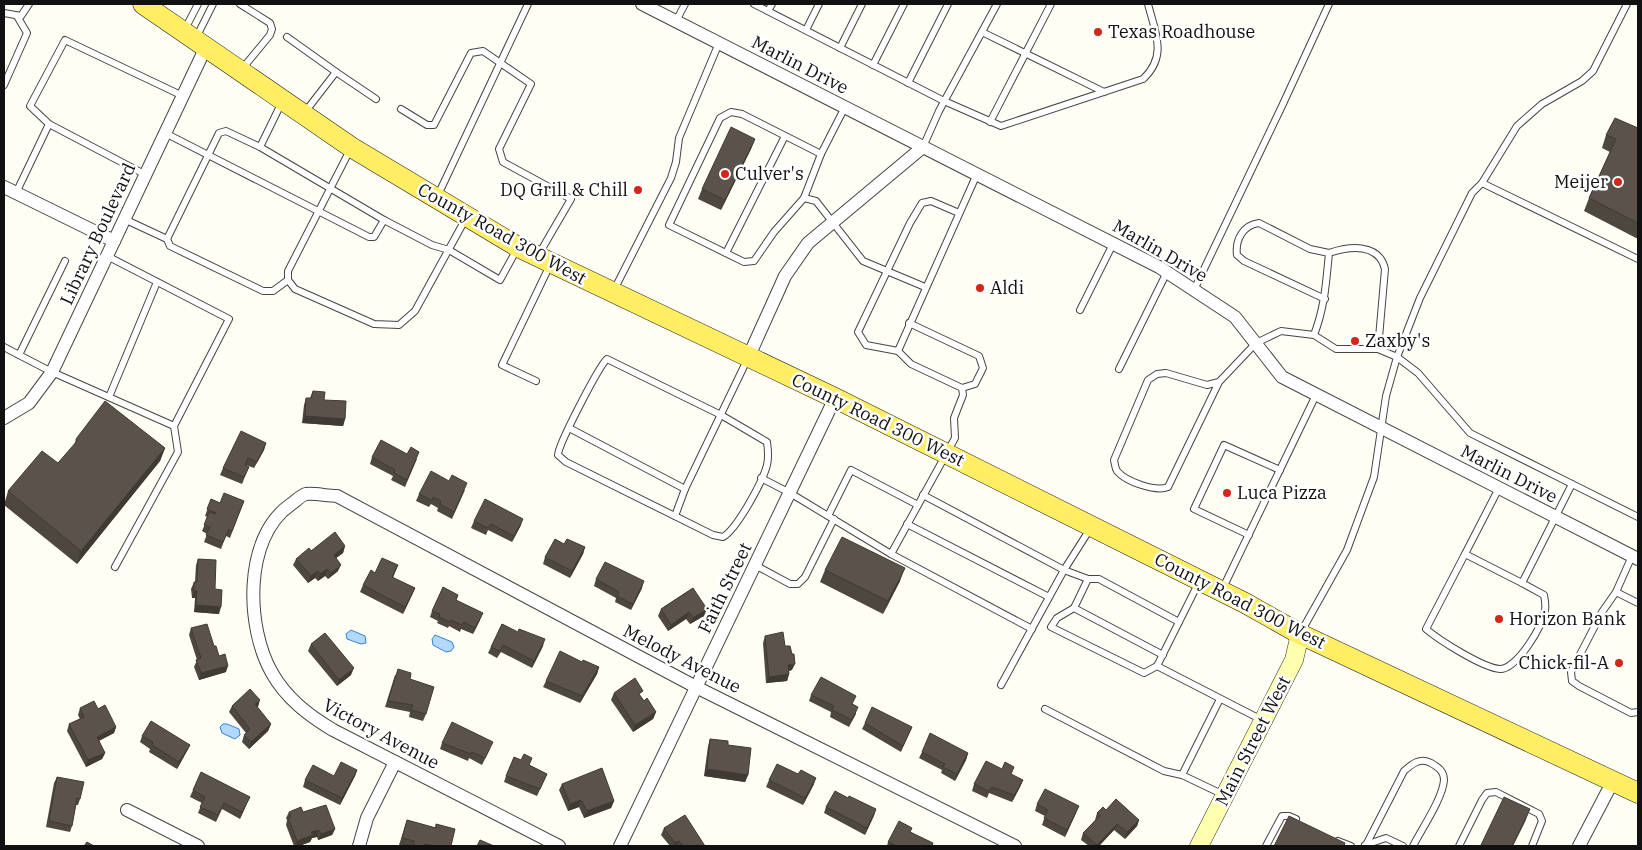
<svg xmlns="http://www.w3.org/2000/svg" width="1642" height="850" font-family="'IBM Plex Serif',serif">
<style>
.water{fill:#b3d8fd;stroke:#3183dc}
.lines{fill:none;stroke-linecap:round;stroke-linejoin:round}
.lane-casing{stroke:#444;stroke-width:8}
.street-casing{stroke:#444;stroke-width:14}
.secondary-casing{stroke:#333;stroke-width:19}
.primary-casing{stroke:#222;stroke-width:21}
.lane{stroke:#fff;stroke-width:6}
.street{stroke:#fff;stroke-width:12}
.secondary{stroke:#feffaf;stroke-width:18}
.primary{stroke:#ffed64;stroke-width:20}
.wall{fill:#4e4740}
.shaded-wall{fill:#403a34}
.building{fill:#5b534b;stroke:#403a34}
.poi-dot{fill:#d22618;stroke:#fff;stroke-width:2}
.labels{text-anchor:middle;stroke-width:5;stroke-linejoin:round;paint-order:stroke}
.poi-label{font-size:18px;fill:#111;stroke:#fff;text-anchor:start}
.street-label{font-size:18px;fill:#111;stroke:#fff}
</style>
<rect width="100%" height="100%" fill="#fffef4"/>
<g class="water">
<path d="M351,630l14,6 1,7 -5,1 -14,-5 -1,-5z"/>
<path d="M435,635l17,7 2,5 -3,4 -5,1 -13,-7 -1,-6z"/>
<path d="M223,724h4l12,5 1,6 -5,4 -13,-6 -2,-6z"/>
</g>
<g class="lines">
<defs>
<g id="lane">
<path d="M240,4l30,19 2,6 -2,6 -28,34"/>
<path d="M754,4l190,97 57,25 142,-47c25,-23 12,-47 5,-75"/>
<path d="M768,11l4,-7"/>
<path d="M4,13l17,3 8,-12"/>
<path d="M676,21l9,-17"/>
<path d="M185,29l13,-25"/>
<path d="M806,30l13,-26"/>
<path d="M982,32l122,60"/>
<path d="M287,37l49,35 -31,40"/>
<path d="M196,38l17,-34"/>
<path d="M840,48l22,-44"/>
<path d="M873,65l31,-61"/>
<path d="M336,72l40,27"/>
<path d="M908,83l40,-79"/>
<path d="M4,85l23,-52 -10,-17"/>
<path d="M401,109l26,16h7l37,-72 12,-2 48,33 -32,65 4,13 68,37 -32,55"/>
<path d="M990,122l61,-118"/>
<path d="M49,124l97,51"/>
<path d="M165,133l204,104h5l10,-17"/>
<path d="M260,147l22,-45"/>
<path d="M923,147l16,-36 58,-107"/>
<path d="M350,150l-62,121v9l7,9 79,35 25,1 16,-14 51,-93"/>
<path d="M821,154l-79,-40 -11,-2 -11,6 -51,107 75,37 10,-1 20,-29 30,-34 12,3 47,60 62,26"/>
<path d="M1482,183l35,-57 25,-22 40,-23 11,-10 34,-67"/>
<path d="M16,193l33,-69 -19,-18 35,-66 118,56"/>
<path d="M438,195l90,-191"/>
<path d="M804,198l17,-44 24,-47"/>
<path d="M124,219l43,20 3,7 93,45h10l15,-11"/>
<path d="M167,239l52,-106 7,-2 34,16 124,73 48,25 17,5 51,30 17,-31"/>
<path d="M726,253l59,-117"/>
<path d="M1329,253c21,-7 50,-10 56,16l-7,80"/>
<path d="M65,261l-46,94 33,17 122,54 55,-107 -122,-63"/>
<path d="M614,290l57,-112 5,-16 3,-24 40,-95"/>
<path d="M1194,290l88,-184 47,-102"/>
<path d="M1080,310l33,-66"/>
<path d="M909,323l70,33 4,12 -8,16 -13,4"/>
<path d="M1314,335c11,-29 12,-52 15,-82l-19,-4 -51,-26c-16,2 -24,17 -22,32l7,6 81,38"/>
<path d="M4,347l15,8"/>
<path d="M898,351l-32,-6 -8,-13 52,-109 12,-20 9,-2 28,12"/>
<path d="M607,359l114,56 46,27c1,7 2,15 0,23 -4,16 -30,64 -44,72l-10,-2 -147,-73 -8,-7c0,-10 41,-89 49,-96z"/>
<path d="M1119,369l48,-97"/>
<path d="M536,381l-34,-16 48,-100"/>
<path d="M1219,382l-51,105c-12,5 -42,-5 -51,-16 -2,-3 -2,-7 -3,-11l34,-80 9,-6 9,-1 41,12 12,-3 37,-39 25,-12 33,4 22,14h42l19,8 21,16 52,60 102,51 -50,99 -57,-29 34,-66"/>
<path d="M109,397l48,-115"/>
<path d="M569,428l116,61"/>
<path d="M761,478l29,15 101,61 64,-116 -1,-20 9,-23 -1,-7 -51,-24 -13,-13 79,-177"/>
<path d="M1572,484l66,33"/>
<path d="M923,495l141,75 -63,115"/>
<path d="M675,516l10,-27 63,-131"/>
<path d="M828,516l23,-46 67,35"/>
<path d="M907,524l142,73"/>
<path d="M1090,529l-26,41 24,9h11l80,43"/>
<path d="M1249,535l-55,-26 30,-64 56,25"/>
<path d="M891,554l141,75"/>
<path d="M1465,554l-39,75c13,11 57,39 74,40 16,1 44,-44 45,-59 1,-5 0,-10 -1,-15l-22,-12"/>
<path d="M1632,556l-16,36 -14,20 -31,60 1,9 7,5 52,27 7,-1"/>
<path d="M755,565l35,19h8l7,-7 29,-58"/>
<path d="M115,567l63,-115 -4,-26"/>
<path d="M1088,579l-14,29 -17,10 -6,9 93,46 13,-7"/>
<path d="M1199,582l-42,84 105,54"/>
<path d="M1222,590l94,-195"/>
<path d="M1616,592l22,11"/>
<path d="M1074,608l89,47"/>
<path d="M1301,632l46,-82 27,-73 12,-81 11,-39 23,-59 52,-105 10,-10 156,76"/>
<path d="M1220,699l-38,76 42,20"/>
<path d="M1045,709l119,62 18,4"/>
<path d="M1338,841l13,5"/>
<path d="M1365,845l21,-7 17,8"/>
<path d="M1366,845l38,-74c8,-7 16,-14 27,-8 7,4 13,8 13,17 -1,18 -23,50 -31,66"/>
<path d="M1266,846l16,-30h7l7,3"/>
<path d="M1459,846l23,-46 5,-7 9,-1 43,22 3,7 -10,25"/>
</g>
<g id="street">
<path d="M642,4l517,263 76,50 47,60 356,182"/>
<path d="M4,187l110,54"/>
<path d="M748,358l37,-82 23,-33 115,-96"/>
<path d="M4,418l25,-15 23,-31 153,-323"/>
<path d="M127,810l71,36"/>
<path d="M359,846l8,-28 28,-56"/>
<path d="M559,846l-226,-116c-25,-15 -47,-32 -61,-57 -26,-45 -29,-135 18,-168 5,-3 11,-10 16,-11 9,-1 21,2 31,2l359,191 319,159"/>
<path d="M620,846l215,-448"/>
<path d="M1579,846l34,-65"/>
</g>
<path id="secondary" d="M1199,846l95,-186 6,-26"/>
<path id="primary" d="M143,4l208,143 167,100 317,151 410,205 55,31 338,159"/>
</defs>
<use href="#lane" class="lane-casing"/>
<use href="#street" class="street-casing"/>
<use href="#secondary" class="secondary-casing"/>
<use href="#primary" class="primary-casing"/>
<use href="#lane" class="lane"/>
<use href="#street" class="street"/>
<use href="#secondary" class="secondary"/>
<use href="#primary" class="primary"/>
</g>
<g class="wall">
<path d="M1638,128v111l-54,-28 5,-13 21,-46 -8,-4 4,-13z"/>
<path d="M755,139l-4,10 -30,61 -23,-11 4,-10z"/>
<path d="M313,391l11,9 21,19 -2,7 -41,-3 2,-18 2,-7h4z"/>
<path d="M76,439l89,9 -5,13 -83,103 -73,-59 4,-14 50,-28 16,-17z"/>
<path d="M266,443l-2,7 -10,18 -8,-3 3,2 -7,17 -22,-9 3,-7z"/>
<path d="M372,457l45,2 -12,28 -14,-7 2,-4 -23,-12z"/>
<path d="M465,490l-13,29 -15,-8 1,-3 -7,-4 -2,3 -13,-6 3,-7z"/>
<path d="M211,499l9,4 24,-2 -14,37 -4,-2 -5,13 -17,-7 3,-8 -5,-3 6,-14 -3,-1z"/>
<path d="M474,521l47,4 -9,17 -24,-12 -2,5 -15,-7z"/>
<path d="M345,546l-2,7 -7,5 2,13 -10,8 -3,-3 -7,5 -3,-3 -7,5 -15,-18 3,-6 15,-8z"/>
<path d="M585,547l-2,7 -13,24 -27,-14 2,-7z"/>
<path d="M198,559l17,30 4,25 -25,-2 1,-14h-3l-1,-9 3,-7h1l1,-17z"/>
<path d="M398,565l-5,13 22,10 -3,7 -9,19 -43,-22 3,-7 12,-12z"/>
<path d="M825,570l75,11 -17,33 -63,-32z"/>
<path d="M596,579l46,9 -11,22 -16,-8 1,-4 -22,-12z"/>
<path d="M693,588l11,28 -14,8 -4,-5 -18,12 -10,-15 3,-7z"/>
<path d="M458,595l-2,5 24,20 -7,14 -12,-5 -1,3 -11,-6 -1,2 -11,-5 1,-2 -8,-4 2,-6z"/>
<path d="M502,624l41,22 -11,22 -31,-16 -4,6 -9,-5 3,-6z"/>
<path d="M191,628l23,18 5,10 7,16 -27,8 -5,-13 3,-7 -8,-25z"/>
<path d="M765,636l20,10 7,24 -3,1v3l-2,7 -21,2 -3,-40z"/>
<path d="M311,644l40,31 -14,11 -29,-35z"/>
<path d="M582,662l17,5 -2,7 -17,29 -37,-16 3,-6z"/>
<path d="M395,675l15,4 16,35 -3,7 -14,-4 1,-5 -25,-5z"/>
<path d="M614,693l27,4 3,4 12,11 -3,7 -20,13 -22,-32z"/>
<path d="M811,695l42,9 3,10 -7,13 -19,-10 1,-5 -22,-11z"/>
<path d="M232,706l25,1 14,17 -3,7 -19,18 -7,-7 2,-7 2,-2 -17,-21z"/>
<path d="M80,708l18,1 18,18 -2,6 -15,8 6,12 -3,6 -16,8 -19,-36 2,-7 11,-5 -2,-4z"/>
<path d="M865,723l47,4 -11,25 -39,-23z"/>
<path d="M142,736l48,9 -3,6 -10,18 -28,-17 1,-3 -10,-7z"/>
<path d="M710,739l18,6 20,30 -3,7 -41,-6 4,-30z"/>
<path d="M442,743l48,6 -8,16 -13,-7 -1,3 -28,-12z"/>
<path d="M922,752l46,1 -2,7 -11,21 -14,-8 1,-3 -23,-12z"/>
<path d="M529,765l18,9 -10,22 -33,-14 2,-6z"/>
<path d="M357,770l-2,6 -15,29 -37,-18 2,-7 29,-4z"/>
<path d="M798,774l16,10 -11,21 -37,-18 3,-7z"/>
<path d="M1011,775l12,5 -3,7 -8,15 -23,-9 -2,5 -15,-7 2,-7z"/>
<path d="M57,777l23,22 -2,6h-2l-4,21 -2,6 -24,-5 8,-44z"/>
<path d="M562,784l52,17 -3,7 -27,10 -5,-11 -11,4 -9,-21z"/>
<path d="M193,790l57,7 -10,22 -18,-10 -6,13 -18,-9 4,-10 -12,-6z"/>
<path d="M848,798l28,11 -11,26 -41,-22 2,-6z"/>
<path d="M1037,804l39,9 -11,24 -23,-12 3,-9 -10,-5z"/>
<path d="M1106,810l33,10 -2,6 -12,13 -11,-9 -15,16h-10l-8,-6 2,-7 12,-13 2,-7z"/>
<path d="M289,812h14l32,17 -3,6 -14,5 -1,-3 -5,1 -2,4 -11,4h-5l-8,-21 1,-5 -1,-2z"/>
<path d="M407,820l28,8 1,-4 15,22h-45l-7,-1z"/>
<path d="M664,828l41,18h-35l-9,-11z"/>
<path d="M911,832l21,14h-45l1,-4z"/>
</g>
<g class="shaded-wall">
<path d="M755,139l-4,10 -30,61 4,-10z"/>
<path d="M305,416l40,3 -2,7 -41,-3z"/>
<path d="M266,443l-2,7 -10,18 3,-6z"/>
<path d="M165,448l-5,13 -83,103 4,-13z"/>
<path d="M523,519l-2,6 -9,17 2,-6z"/>
<path d="M345,546l-2,7 -11,8 2,-6z"/>
<path d="M585,547l-2,7 -13,24 2,-7z"/>
<path d="M341,565l-3,6 -10,8 3,-6z"/>
<path d="M905,568l-5,13 -17,33 5,-13z"/>
<path d="M327,569l-2,7 -7,5 2,-7z"/>
<path d="M318,571l-3,7 -7,5 3,-7z"/>
<path d="M644,581l-2,7 -11,22 2,-6z"/>
<path d="M415,588l-3,7 -9,19 2,-7z"/>
<path d="M194,591h3l-2,7h-3z"/>
<path d="M196,605l25,2 -2,7 -25,-2z"/>
<path d="M707,609l-3,7 -14,8 3,-6z"/>
<path d="M689,612l-3,7 -18,12 3,-6z"/>
<path d="M483,613l-3,7 -7,14 2,-6z"/>
<path d="M545,639l-2,7 -11,22 2,-7z"/>
<path d="M795,664l-3,6 -7,1 3,-6z"/>
<path d="M228,666l-2,6 -27,8 2,-7z"/>
<path d="M599,667l-2,7 -17,29 2,-7z"/>
<path d="M354,668l-3,7 -14,11 2,-6z"/>
<path d="M789,674l-2,7 -21,2 3,-6z"/>
<path d="M260,700l-2,7 -6,4 3,-7z"/>
<path d="M656,712l-3,7 -20,13 2,-7z"/>
<path d="M271,724l-3,7 -19,18 2,-7z"/>
<path d="M116,727l-2,6 -20,10 3,-6z"/>
<path d="M190,745l-3,6 -10,18 2,-7z"/>
<path d="M105,753l-3,6 -16,8 2,-7z"/>
<path d="M968,753l-2,7 -11,21 2,-7z"/>
<path d="M707,769l41,6 -3,7 -41,-6z"/>
<path d="M357,770l-2,6 -15,29 2,-7z"/>
<path d="M816,778l-2,6 -11,21 2,-7z"/>
<path d="M1023,780l-3,7 -8,15 2,-7z"/>
<path d="M250,797l-3,6 -7,16 2,-7z"/>
<path d="M581,800l-2,7 -11,4 2,-7z"/>
<path d="M614,801l-3,7 -27,10 3,-7z"/>
<path d="M1079,806l-3,7 -11,24 2,-7z"/>
<path d="M876,809l-2,7 -9,19 2,-7z"/>
<path d="M1530,809l-5,13 -12,24h-1z"/>
<path d="M1139,820l-2,6 -12,13 2,-7z"/>
<path d="M1117,824l-3,6 -15,16h-3z"/>
<path d="M335,829l-3,6 -14,5 3,-6z"/>
<path d="M319,830l-2,7 -5,1 -2,4 -11,4h-3l1,-5 14,-9z"/>
<path d="M679,841l-2,5h-3l1,-3z"/>
</g>
<g class="building">
<path d="M1615,118l23,10v95l-49,-25 27,-59 -10,-4z"/>
<path d="M731,127l24,12 -30,61 -23,-11z"/>
<path d="M313,391l12,1 -1,8 22,1 -1,18 -40,-3 1,-18h5z"/>
<path d="M105,401l60,47 -84,103 -73,-60 34,-40 16,12 19,-22 -1,-2z"/>
<path d="M241,431l25,12 -9,19 -9,-4 -3,7 4,2 -5,10 -21,-9z"/>
<path d="M381,440l26,14 4,-7 8,5 -12,28 -13,-7 1,-3 -23,-13z"/>
<path d="M431,471l18,10 3,-6 15,8 -13,29 -14,-8 1,-3 -8,-4 -1,3 -13,-6z"/>
<path d="M224,493l20,8 -12,30 -3,-2 -6,13 -17,-7 4,-8 -6,-2 5,-13 7,2v-1l-9,-4 4,-10 9,4z"/>
<path d="M485,499l38,20 -9,17 -23,-12 -3,4 -14,-7z"/>
<path d="M335,532l10,14 -11,9 7,10 -10,8 -4,-4 -7,5 -2,-3 -7,5 -15,-17 13,-11 2,3z"/>
<path d="M842,537l63,31 -17,33 -63,-31z"/>
<path d="M555,539l9,5 3,-5 18,8 -13,24 -27,-14z"/>
<path d="M382,558l16,7 -6,12 23,11 -10,19 -42,-22 8,-15 4,3z"/>
<path d="M198,559l18,1 -1,29 7,1 -1,17 -25,-2 1,-14h-3v-9h3z"/>
<path d="M605,562l39,19 -11,23 -16,-8 2,-4 -23,-13z"/>
<path d="M443,587l15,8 -2,5 27,13 -8,15 -11,-6 -2,3 -11,-5 -1,2 -11,-5 1,-3 -8,-3z"/>
<path d="M693,588l14,21 -14,9 -4,-6 -18,13 -10,-16z"/>
<path d="M207,624l7,22h2l3,10 6,-2 3,12 -27,7 -5,-13 5,-2 -10,-30z"/>
<path d="M502,624l16,8 1,-3 26,10 -11,22 -31,-16 -3,6 -9,-4z"/>
<path d="M783,632l2,14h5l2,8h2l1,10 -7,1 1,9 -20,3 -4,-41z"/>
<path d="M325,633l29,35 -15,12 -28,-36z"/>
<path d="M560,651l22,11 1,-2 16,7 -17,29 -36,-15z"/>
<path d="M398,669l13,4 -1,6 24,8 -8,27 -15,-4 2,-5 -25,-4z"/>
<path d="M821,677l35,19 -4,8 6,3 -6,13 -20,-10 2,-4 -23,-11z"/>
<path d="M635,678l8,13 -4,3 5,7 3,-3 9,14 -21,13 -21,-32z"/>
<path d="M250,689l10,11 -5,4 16,20 -20,18 -7,-7 6,-6 -18,-23z"/>
<path d="M94,701l4,8 7,-4 11,22 -19,10 8,16 -17,7 -19,-36 15,-7 -4,-9z"/>
<path d="M872,707l40,20 -9,19 -38,-23z"/>
<path d="M151,721l39,24 -11,17 -27,-17 1,-3 -11,-6z"/>
<path d="M452,722l41,20 -8,16 -13,-6 -1,2 -29,-11z"/>
<path d="M930,733l38,20 -11,21 -14,-7 2,-3 -23,-12z"/>
<path d="M710,739l18,2v4l23,3 -3,27 -41,-6z"/>
<path d="M524,754l8,4 -3,7 18,9 -7,15 -34,-13 8,-19 7,3z"/>
<path d="M986,761l16,8 3,-7 9,5 -3,7 12,6 -9,15 -22,-8 -3,4 -15,-7z"/>
<path d="M341,762l16,8 -15,28 -37,-18 8,-15 21,11z"/>
<path d="M777,764l21,10 3,-4 15,8 -11,20 -36,-18z"/>
<path d="M602,768l12,33 -27,10 -6,-11 -11,4 -8,-20z"/>
<path d="M201,772l49,25 -8,15 -18,-9 -6,12 -18,-8 5,-10 -12,-7z"/>
<path d="M57,777l27,5 -4,17 -3,-1 -5,28 -23,-5z"/>
<path d="M1045,789l34,17 -12,24 -23,-12 4,-8 -11,-6z"/>
<path d="M835,791l13,7 1,-2 27,13 -9,19 -41,-21z"/>
<path d="M1504,797l26,12 -18,37h-29l-2,-1z"/>
<path d="M1116,799l23,21 -12,12 -10,-8 -20,21 -14,-12 17,-17 -3,-3 6,-6 3,3z"/>
<path d="M326,805l9,24 -14,5 -2,-4 -8,2 2,3 -16,6 -9,-23 3,-1 -2,-5 12,-5 2,5z"/>
<path d="M685,815l20,31h-22l-4,-5 -4,2 -11,-15z"/>
<path d="M1289,816l56,27 -1,3h-70z"/>
<path d="M407,820l29,8v-4l19,5 -4,17h-17l-9,-2 -1,2h-10v-5l-12,-3z"/>
<path d="M899,821l13,7 -2,4 23,11 -1,3h-35l-9,-4z"/>
<path d="M480,840l14,6h-17z"/>
<path d="M87,842l7,4h-10z"/>
</g>
<g class="poi-dot">
<circle cx="1098" cy="32" r="5"/>
<circle cx="725" cy="174" r="5"/>
<circle cx="1618" cy="182" r="5"/>
<circle cx="638" cy="190" r="5"/>
<circle cx="980" cy="288" r="5"/>
<circle cx="1355" cy="341" r="5"/>
<circle cx="1227" cy="493" r="5"/>
<circle cx="1499" cy="619" r="5"/>
<circle cx="1619" cy="663" r="5"/>
</g>
<g class="labels">
<g class="poi-label">
<text x="1108" y="38">Texas Roadhouse</text>
<text x="735" y="180">Culver's</text>
<text x="1608" y="188" text-anchor="end">Meijer</text>
<text x="628" y="196" text-anchor="end">DQ Grill &amp; Chill</text>
<text x="990" y="294">Aldi</text>
<text x="1365" y="347">Zaxby's</text>
<text x="1237" y="499">Luca Pizza</text>
<text x="1509" y="625">Horizon Bank</text>
<text x="1609" y="669" text-anchor="end">Chick-fil-A</text>
</g>
<g class="street-label">
<text transform="translate(800 65) rotate(27)" y="6">Marlin Drive</text>
<text transform="translate(98 234) rotate(-65)" y="6">Library Boulevard</text>
<text transform="translate(502 234) rotate(29)" y="6">County Road 300 West</text>
<text transform="translate(1160 251) rotate(30)" y="6">Marlin Drive</text>
<text transform="translate(878 420) rotate(26)" y="6">County Road 300 West</text>
<text transform="translate(1509 474) rotate(27)" y="6">Marlin Drive</text>
<text transform="translate(725 588) rotate(-64)" y="6">Faith Street</text>
<text transform="translate(1240 601) rotate(27)" y="6">County Road 300 West</text>
<text transform="translate(682 659) rotate(27)" y="6">Melody Avenue</text>
<text transform="translate(381 734) rotate(28)" y="6">Victory Avenue</text>
<text transform="translate(1253 741) rotate(-63)" y="6">Main Street West</text>
</g>
</g>
<rect width="1642" height="850" fill="none" stroke="#111111" stroke-width="10"/>
</svg>
